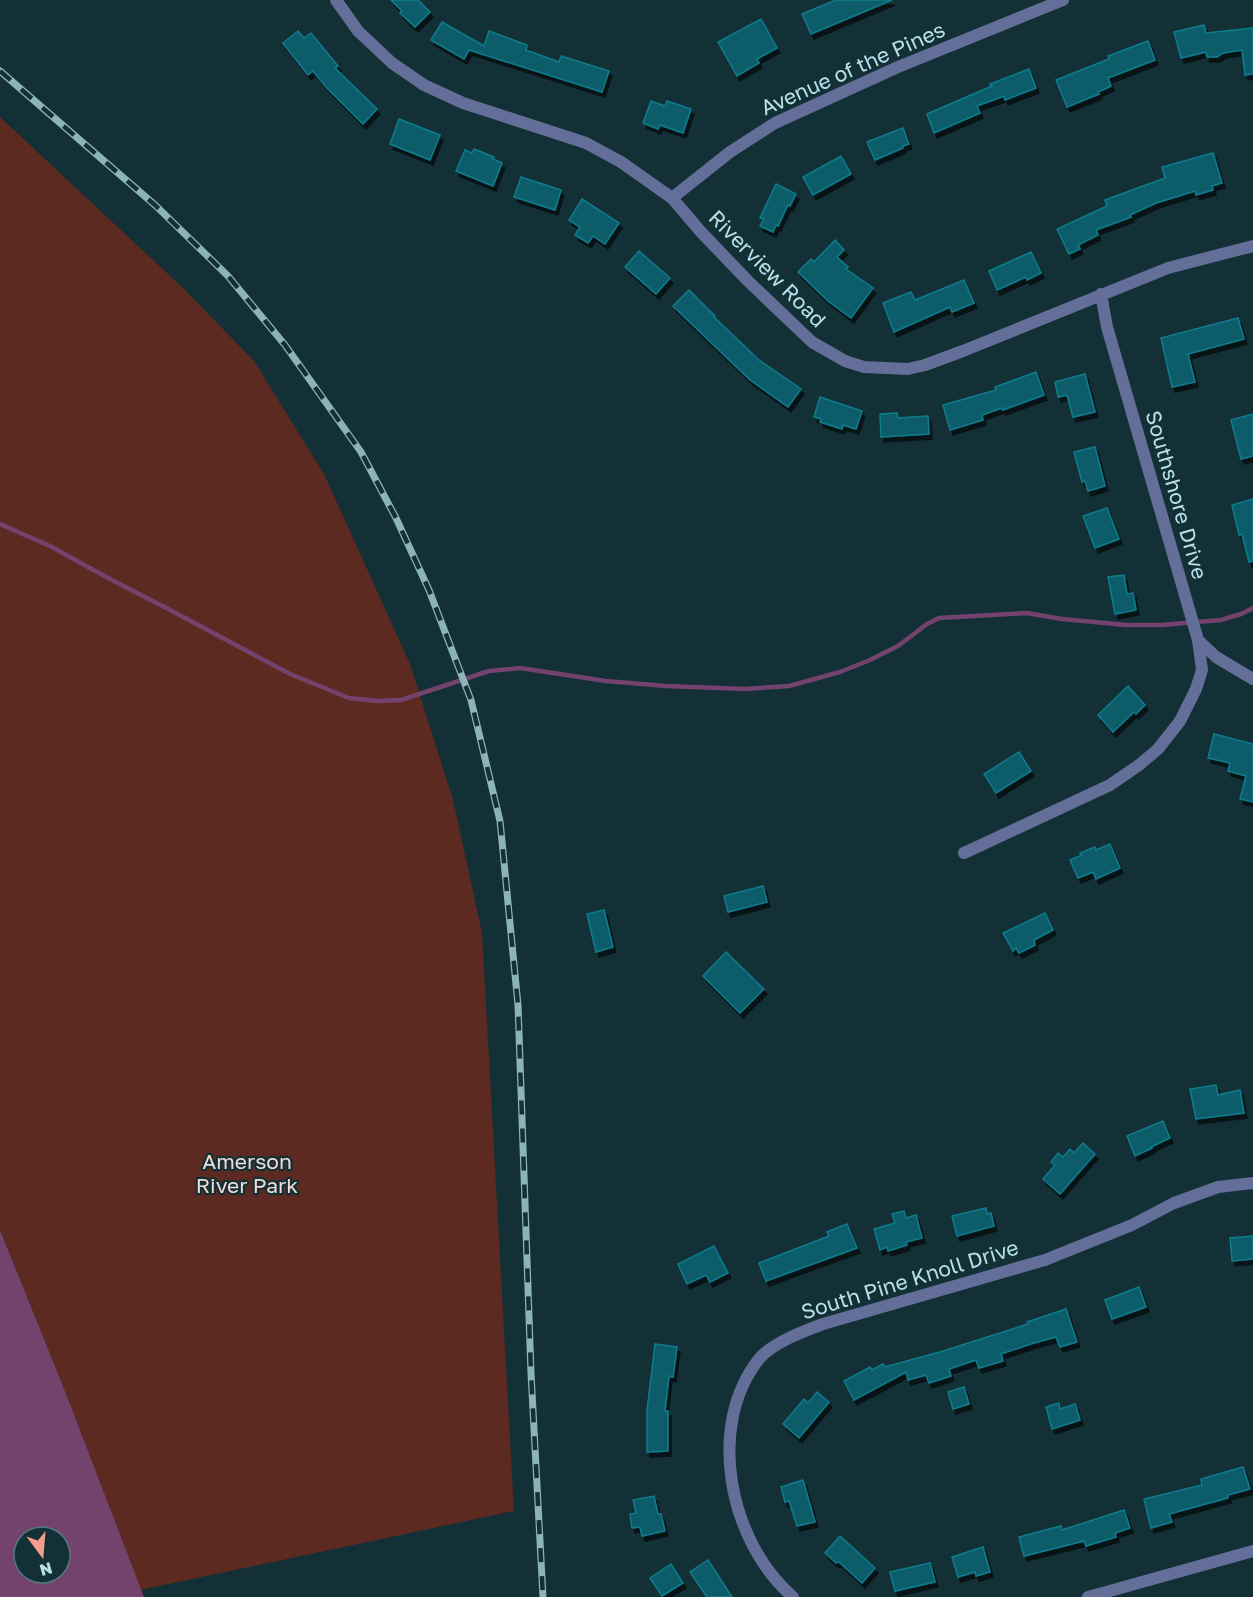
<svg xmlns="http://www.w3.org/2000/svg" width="1253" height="1597" font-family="'Golos Text',sans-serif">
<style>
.green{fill:#5d2a21}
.water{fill:#73426d;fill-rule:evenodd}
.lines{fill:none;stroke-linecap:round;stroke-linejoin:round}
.stream{stroke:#73426d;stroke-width:4.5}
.building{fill:#0c5c69;stroke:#107c8d;stroke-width:1.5;filter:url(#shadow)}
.minor{stroke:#636f99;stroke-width:12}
.rail-casing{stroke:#8cb3ba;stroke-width:7}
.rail{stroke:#133036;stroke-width:4.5;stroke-dasharray:14;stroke-linecap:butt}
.labels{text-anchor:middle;stroke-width:4.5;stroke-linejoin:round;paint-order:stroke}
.street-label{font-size:21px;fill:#b7e1e9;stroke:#133036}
.park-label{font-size:21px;fill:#f0dbd6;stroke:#133036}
</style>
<defs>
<filter id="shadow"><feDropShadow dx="3" dy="5" stdDeviation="0" flood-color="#0009"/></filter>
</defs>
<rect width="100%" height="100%" fill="#133036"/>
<path class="green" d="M0,117l185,173 69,71 70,113 86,190 43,136 29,133 32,578 -374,79 -77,-204 -63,-156z"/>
<path class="water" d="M0,1230l63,156 81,211h-144zM24,1537h36v36h-36z"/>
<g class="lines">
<path class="stream" d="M0,524l50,22 60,33 64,33 116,62 59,24 29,3 23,-1 88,-29 31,-3 86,13 60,5 79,3 44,-3 51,-14 30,-12 28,-14 29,-22 12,-6 88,-5 35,6 64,6h35l60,-5 20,-6 12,-6"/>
</g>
<g class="building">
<path d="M391,0h27l12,12 -15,15 -15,-14 2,-2z"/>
<path d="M836,0h56l-81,34 -9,-20z"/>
<path d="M761,19l16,29 -20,11 2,4 -22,13 -19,-34z"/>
<path d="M442,22l42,24 5,-15 38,14 -1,5 33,12 2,-6 48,15 -7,21 -133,-42 -5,9 -33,-19z"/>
<path d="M1204,25l2,8 47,-5v46l-8,1 -3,-25 -19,3 -6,4h-10l-1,-5 -25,6 -7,-26z"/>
<path d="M298,31l6,7 7,-5 27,33 -3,2 42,41 -14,15 -36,-36 -14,-17 -5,4 -25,-32z"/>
<path d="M1148,41l7,19 -47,18 3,8 -13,6 1,2 -32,13 -11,-27 53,-21 -1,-3z"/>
<path d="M1029,69l7,19 -31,12 -1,-4 -27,10 3,7 -46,20 -7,-19 65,-28 -2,-2z"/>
<path d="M651,101l14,5 2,-5 24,8 -8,24 -23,-8 -2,4 -15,-6z"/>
<path d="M399,119l41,16 -10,25 -40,-16z"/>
<path d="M903,128l6,16 -6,2v2l-28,12 -8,-18z"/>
<path d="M474,149l20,8 -1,2 9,4 -9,23 -37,-15 9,-21 7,3z"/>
<path d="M1213,153l9,30 -10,3 1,4 -17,5 -1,-4 -39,12 -26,12 1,2 -35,13 2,5 -20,10 2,4 -11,5 -12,-25 50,-23 -2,-6 60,-22 -3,-11z"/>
<path d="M841,156l10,18 -38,21 -10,-18z"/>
<path d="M521,177l40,13 -6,20 -41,-13z"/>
<path d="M776,184l20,10 -6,12 -2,-1 -10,21 -2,-1 -3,7 -13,-6 4,-7 -4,-1z"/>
<path d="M582,199l37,24 -14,21 -12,-8 -5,7 -13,-8 5,-8 -11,-7z"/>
<path d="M835,240l9,10 -7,7 11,10 -2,2 27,19 -22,30 -23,-17 -30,-29 13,-13 3,3z"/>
<path d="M639,251l31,27 -14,16 -31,-27z"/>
<path d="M1031,252l10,21 -14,7 -1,-3 -29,13 -8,-19z"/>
<path d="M964,280l10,23 -22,9 -2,-5 -56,25 -11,-29 28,-11 4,8z"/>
<path d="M689,290l26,26 -1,1 45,43 42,29 -13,18 -38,-27 -77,-74z"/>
<path d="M1238,318l6,21 -56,15 7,28 -23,5 -11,-49z"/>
<path d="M1036,372l8,23 -41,15 -1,-2 -20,7 1,5 -33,10 -7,-25 53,-15 -1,-3z"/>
<path d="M1085,374l10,38 -22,5 -6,-22 -9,2 -3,-15z"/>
<path d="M820,397l42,14 -6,18 -13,-4 -1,4 -22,-7 1,-3 -7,-2z"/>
<path d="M897,413l1,5 30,-2 1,18 -48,3 -1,-23z"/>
<path d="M1253,414v42l-12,3 -10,-39z"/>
<path d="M1095,447l10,39 -17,5 -3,-10 -3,1 -8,-30z"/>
<path d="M1253,499v62l-4,1 -7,-28 -3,1 -7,-30z"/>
<path d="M1107,508l12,31 -24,9 -12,-32z"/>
<path d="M1124,575l3,19 6,-1 3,17 -21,4 -7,-37z"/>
<path d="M1128,686l17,19 -9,9 -2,-2 -21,20 -15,-17z"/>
<path d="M1214,734l39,10v58l-13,-3 6,-23 -18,-5 2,-8 -22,-5z"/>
<path d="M1019,752l12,19 -35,22 -12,-19z"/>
<path d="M1110,844l10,24 -24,11 -3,-7 -15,6 -8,-18 12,-5 -2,-2 15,-6 1,3z"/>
<path d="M763,886l4,16 -39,10 -4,-16z"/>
<path d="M604,910l9,37 -17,5 -9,-38z"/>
<path d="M1045,913l8,17 -19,10 1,5 -16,8 -3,-5 -3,3 -10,-18z"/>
<path d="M726,952l38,37 -24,24 -37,-37z"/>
<path d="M1216,1085l2,10 22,-5 4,23 -48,6 -6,-30z"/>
<path d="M1163,1121l7,17 -19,9 1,1 -17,8 -8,-20z"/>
<path d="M1083,1143l12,11 -35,40 -17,-15 12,-14 -4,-3 7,-9 5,4 7,-8 4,4z"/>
<path d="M986,1208l1,6 4,-1 3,13 -37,10 -5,-20z"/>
<path d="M904,1211l2,7 10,-3 6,23 -16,4 1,3 -19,6 -1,-4 -7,3 -6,-21 21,-6 -3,-9z"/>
<path d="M847,1224l10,24 -91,33 -7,-18 70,-27 -2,-4z"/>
<path d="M1253,1236v23l-21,2 -2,-23z"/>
<path d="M714,1246l14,27 -18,9 -4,-7 -19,9 -9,-20z"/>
<path d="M1139,1287l7,20 -34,12 -7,-19z"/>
<path d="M1066,1309l11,33 -17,5 -4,-10 -22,6 -33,11 2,7 -24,7 -3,-8 -27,9 2,7 -22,7 -3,-8 -18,5 -2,-8 -52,28 -10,-19 26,-14 2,3 11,-6 2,3 58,-16 85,-27 -1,-2z"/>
<path d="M655,1344l22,3 -4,30 -4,-1 -4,35h3v40l-21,1v-41z"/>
<path d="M964,1387l5,17 -16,5 -5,-17z"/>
<path d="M817,1392l12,10 -30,36 -16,-14 21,-25 4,4z"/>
<path d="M1059,1403l1,6 15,-5 5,16 -28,9 -6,-22z"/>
<path d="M1243,1467l7,22 -22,6v3l-59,16 3,8 -21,6 -7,-29 58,-14 -1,-6z"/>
<path d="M803,1480l12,42 -18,4 -8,-25 -4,1 -4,-15z"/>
<path d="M654,1496l4,18h3l4,17 -23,5 -2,-9 -8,1 -2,-14 6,-1 -3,-13z"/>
<path d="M1124,1510l6,18 -15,5 1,4 -30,9 -2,-5 -60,15 -5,-19 42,-11 1,4z"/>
<path d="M840,1536l35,32 -13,15 -23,-21 -3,1 -11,-10z"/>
<path d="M983,1547l7,25 -14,4 -1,-4 -17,5 -6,-20z"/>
<path d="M708,1560l24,37h-25l-17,-25z"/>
<path d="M930,1563l5,19 -40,9 -5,-19z"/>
<path d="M671,1564l12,19 -21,13 -12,-18z"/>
</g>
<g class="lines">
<g class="minor">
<path d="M336,0l22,31 34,32 32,22 39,18 123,40 35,19 51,36 29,34 47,49 64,61 33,19 19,6 44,2 17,-4 38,-14 205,-83 85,-22"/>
<path d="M672,198l58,-46 45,-29 123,-56 165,-67"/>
<path d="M1101,294l6,33 91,313 18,17 37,22"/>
<path d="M964,853l146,-68 29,-20 19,-16 22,-28 16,-32 6,-19 -4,-30"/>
<path d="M793,1597c-63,-54 -88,-170 -34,-238 13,-16 45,-28 64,-35l222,-64 87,-35 42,-22 44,-16 35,-4"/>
<path d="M1088,1597l165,-46"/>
</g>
<defs>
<path id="rail" d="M0,71l155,134 73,71 57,69 76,107 35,66 33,72 42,110 29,121 18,184 13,368 12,224"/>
</defs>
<use href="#rail" class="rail-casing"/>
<use href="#rail" class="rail"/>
</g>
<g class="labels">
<g class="street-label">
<text transform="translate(853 69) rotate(-24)" y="7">Avenue of the Pines</text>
<text transform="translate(767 269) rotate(45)" y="7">Riverview Road</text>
<text transform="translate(1176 495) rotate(74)" y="7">Southshore Drive</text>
<text transform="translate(910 1280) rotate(-17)" y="7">South Pine Knoll Drive</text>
</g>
<g class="park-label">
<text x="247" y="1169">Amerson<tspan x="247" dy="24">River Park</tspan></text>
</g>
</g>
<g transform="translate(42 1555) rotate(164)"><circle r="28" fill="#133036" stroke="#55777e" stroke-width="1.5"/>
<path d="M0-4.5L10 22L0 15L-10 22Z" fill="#f49d8c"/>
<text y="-9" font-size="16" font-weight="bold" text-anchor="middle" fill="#b7e1e9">N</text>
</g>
</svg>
